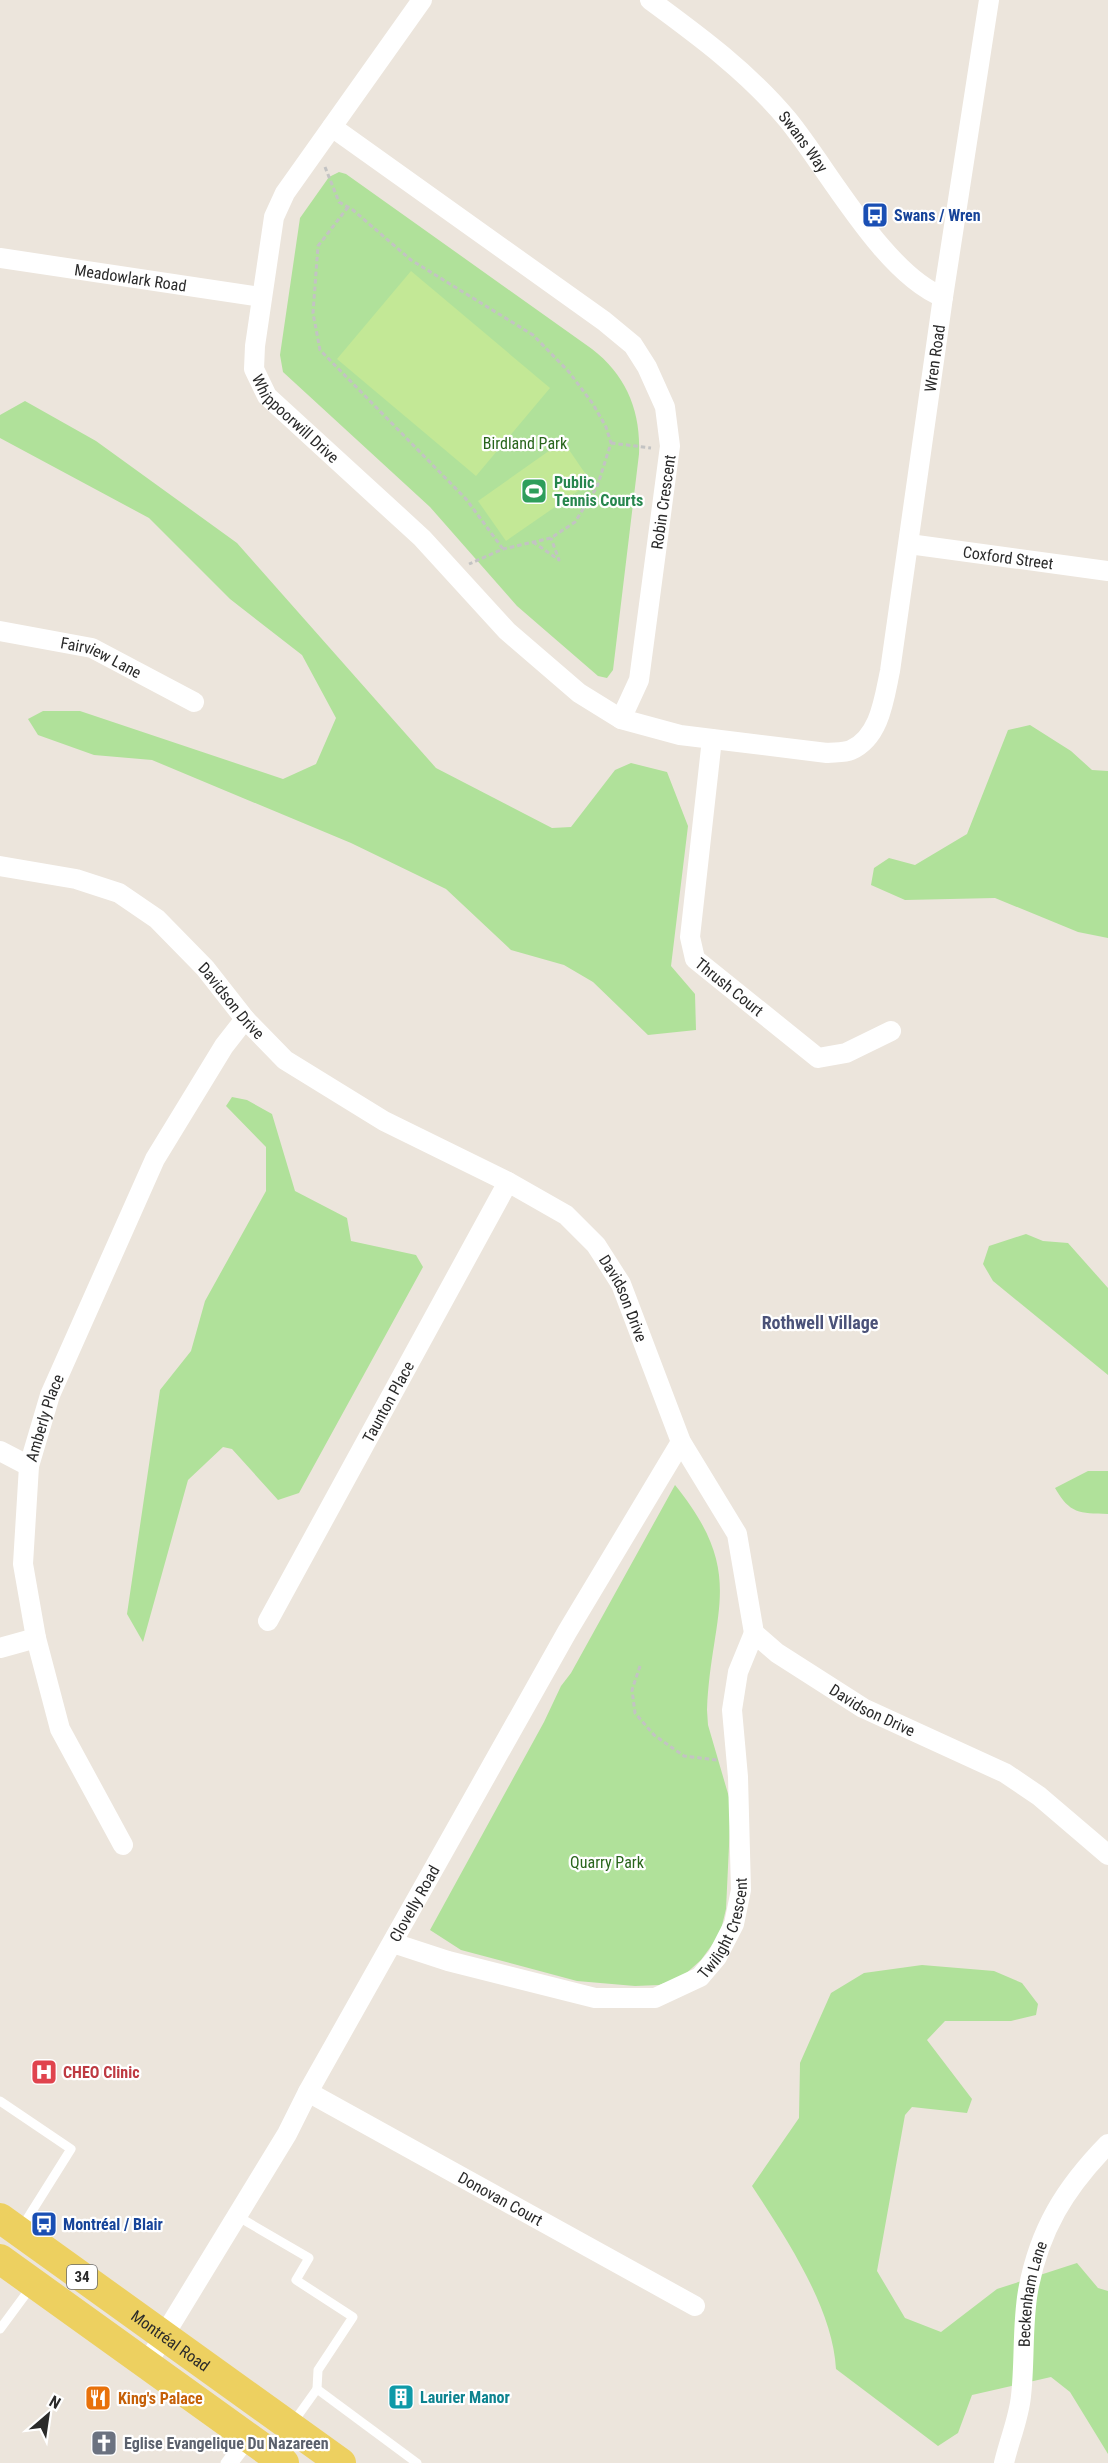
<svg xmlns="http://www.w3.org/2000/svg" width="1108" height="2463" font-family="'Roboto Condensed',sans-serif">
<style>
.green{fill:#b0e19a}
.pitch{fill:#c3e896}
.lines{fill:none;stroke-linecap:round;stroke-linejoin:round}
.path{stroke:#c3c3c3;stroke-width:3;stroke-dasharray:4.5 3;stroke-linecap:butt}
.lane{stroke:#fff;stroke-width:9}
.street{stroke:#fff;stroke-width:20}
.primary{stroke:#edd060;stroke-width:30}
.labels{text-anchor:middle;stroke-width:4.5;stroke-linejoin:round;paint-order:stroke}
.shield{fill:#fff;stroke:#6a6a6a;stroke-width:1.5}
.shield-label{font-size:15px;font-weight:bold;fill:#2a2a2a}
.street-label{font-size:16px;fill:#2a2a2a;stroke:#fff}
.transit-label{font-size:16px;font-weight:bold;fill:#164399;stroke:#fff;text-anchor:start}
.park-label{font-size:16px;fill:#29651c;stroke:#fff}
.leisure-label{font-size:16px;font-weight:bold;fill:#27864d;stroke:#fff;text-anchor:start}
.health-label{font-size:16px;font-weight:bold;fill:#be3a42;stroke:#fff;text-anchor:start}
.culture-label{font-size:16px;font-weight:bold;fill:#0d838f;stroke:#fff;text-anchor:start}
.food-label{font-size:16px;font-weight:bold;fill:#c56008;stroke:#fff;text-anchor:start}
.worship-label{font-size:16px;font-weight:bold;fill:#5b616d;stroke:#fff;text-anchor:start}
.neighbourhood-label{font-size:18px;font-weight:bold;fill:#4b5279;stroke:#fff}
</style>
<rect width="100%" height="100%" fill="#ece5dc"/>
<g class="green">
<path d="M339,172l7,2 246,175c34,26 49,62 47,105l-26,216 -6,8 -9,-2 -81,-70 -87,-99 -147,-135 -3,-17 20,-137 29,-41z"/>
<path d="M25,401l71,40 141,102 199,225 116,60 19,-1 44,-57 16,-7 36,9 21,54 -17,140 24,28 1,36 -48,5 -55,-53 -29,-17 -53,-15 -65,-61 -95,-46 -199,-83 -58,-5 -56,-20 -10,-16 15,-8h37l203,68 33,-15 20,-46 -34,-63 -72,-56 -81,-81 -149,-80v-23z"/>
<path d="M1030,725l41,26 21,19 16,1v167l-30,-6 -83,-34 -90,2 -34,-15 3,-17 15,-10 26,7 52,-31 41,-104z"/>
<path d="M232,1097l15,3 25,14 23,77 52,27 4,23 65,14 7,12 -124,226 -21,7 -46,-51 -9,-2 -35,33 -45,162 -16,-28 33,-224 31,-39 14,-50 61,-110v-44l-40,-41z"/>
<path d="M1026,1234l17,7 25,2 40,45v87l-115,-94 -10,-17 6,-18z"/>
<path d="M1088,1471h20v43c-29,-1 -38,0 -53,-26z"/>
<path d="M675,1485c73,90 36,126 32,225l1,15 23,79 -5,105 -6,25 -19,26 -19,17 -23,8 -24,1 -58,-5 -116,-31 -31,-20 114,-208 17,-36 10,-13z"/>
<path d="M922,1965l72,6 28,12 16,21 -2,11 -25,6h-66l-18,19 45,59 -5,14 -55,-6 -7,8 -28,156 28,47 36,14 56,-43 80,-26 21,25 10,3v163l-38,-62 -19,-15 -79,18 -14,38 -20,13 -102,-77c-3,-61 -51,-133 -84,-183l47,-68 1,-55 31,-70 33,-20z"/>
</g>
<g class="pitch">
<path d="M411,271l139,117 -74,88 -139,-117z"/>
<path d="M563,441l28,41 -85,59 -28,-40z"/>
</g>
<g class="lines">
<g class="path">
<path d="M325,167l14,35 14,8 58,50 122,75 36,37 24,32 13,23 5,16 -14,44 -22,35 -24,16 -48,11 -34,15"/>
<path d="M348,207l-30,39 -5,67 7,37 146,149 37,50"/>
<path d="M611,443l40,5"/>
<path d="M533,542l26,18 -8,-22"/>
<path d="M640,1666l-8,24 3,23 19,22 30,21 33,4"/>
</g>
<g class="lane">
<path d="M0,2101l71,48 -49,78"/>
<path d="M237,2216l72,42 -13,22 57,37 -35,53 -1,19"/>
<path d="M0,2329l31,-42"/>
<path d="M292,2424l25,-35 100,74"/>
<path d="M225,2463l18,-25"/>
<path d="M234,2463l16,-21"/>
</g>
<g class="street">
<path id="s1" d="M422,0l-137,193 -11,24 -19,129 -1,23 13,27 155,142 85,93 72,62 42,26 59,16 147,18c7,-1 17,0 24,-3 29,-13 33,-51 39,-79l53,-374 46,-297"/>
<path id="s2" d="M650,0c49,36 98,72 138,120 40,49 96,154 155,177"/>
<path d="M332,127l272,194 29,24 14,22 18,40 5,39 -31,234 -18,39"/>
<path id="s3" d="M0,258l261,39"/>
<path id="s4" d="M909,544l199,27"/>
<path id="s5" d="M0,631l92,17 102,54"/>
<path id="s6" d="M712,739l-22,198 5,22 123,99 28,-5 45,-22"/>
<path id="s7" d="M0,866l76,13 43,14 38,26 48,49 40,51 40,41 99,61 124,61 58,33 30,30 25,39 60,158 56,92 17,99 23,20 86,55 142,65 34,23 69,59"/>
<path d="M0,1451l29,15"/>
<path id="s8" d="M268,1621l240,-439"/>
<path d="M0,1648l36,-10"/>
<path id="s9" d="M123,1845l-63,-116 -24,-91 -13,-74 6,-98 21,-71 105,-236 69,-113 21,-27"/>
<path id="s10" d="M393,1943l55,18 147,37h60l45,-21 17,-20 17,-33 7,-34 -3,-113 -6,-67 6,-38 16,-39"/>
<path id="s11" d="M308,2092l387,214"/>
<path id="s12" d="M146,2365l141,-231 21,-42 259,-460 114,-190"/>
<path id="s13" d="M1004,2463c5,-22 15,-45 17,-67 4,-34 1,-71 7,-105 11,-61 37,-103 80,-147"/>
</g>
<g class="primary">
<path id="s14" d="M0,2218l341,245"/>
<path d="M0,2259l284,204"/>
</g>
</g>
<defs>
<symbol id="bus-square" viewBox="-11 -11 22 22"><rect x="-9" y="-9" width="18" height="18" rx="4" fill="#1a4fb4" stroke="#fff"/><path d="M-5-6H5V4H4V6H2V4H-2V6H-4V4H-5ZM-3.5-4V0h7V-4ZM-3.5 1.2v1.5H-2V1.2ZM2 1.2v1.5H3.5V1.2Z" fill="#fff"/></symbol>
<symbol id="stadium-square" viewBox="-11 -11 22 22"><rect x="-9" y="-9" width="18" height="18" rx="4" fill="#2e9e5b" stroke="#fff"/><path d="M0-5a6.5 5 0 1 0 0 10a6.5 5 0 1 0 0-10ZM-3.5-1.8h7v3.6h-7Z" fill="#fff"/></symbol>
<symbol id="hospital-square" viewBox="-11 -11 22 22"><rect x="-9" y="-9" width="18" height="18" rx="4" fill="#e0444e" stroke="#fff"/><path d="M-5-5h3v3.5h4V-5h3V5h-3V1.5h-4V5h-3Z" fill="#fff"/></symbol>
<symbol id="building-square" viewBox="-11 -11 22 22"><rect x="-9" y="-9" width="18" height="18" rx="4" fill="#0f9aa8" stroke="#fff"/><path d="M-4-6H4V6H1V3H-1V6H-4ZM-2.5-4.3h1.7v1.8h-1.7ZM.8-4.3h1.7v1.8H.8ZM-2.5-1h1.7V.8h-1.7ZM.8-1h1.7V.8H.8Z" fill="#fff"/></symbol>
<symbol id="restaurant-square" viewBox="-11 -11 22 22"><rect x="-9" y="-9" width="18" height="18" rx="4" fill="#e8710a" stroke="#fff"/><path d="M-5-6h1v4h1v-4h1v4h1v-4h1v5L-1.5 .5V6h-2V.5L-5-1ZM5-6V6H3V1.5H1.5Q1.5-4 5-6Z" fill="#fff"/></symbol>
<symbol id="church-square" viewBox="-11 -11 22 22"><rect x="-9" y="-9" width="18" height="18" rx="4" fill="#6b7280" stroke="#fff"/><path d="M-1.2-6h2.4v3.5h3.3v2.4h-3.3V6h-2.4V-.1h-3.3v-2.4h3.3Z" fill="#fff"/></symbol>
</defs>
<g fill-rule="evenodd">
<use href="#bus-square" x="860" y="200" width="30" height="30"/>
<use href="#stadium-square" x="519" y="476" width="30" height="30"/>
<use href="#hospital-square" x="29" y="2057" width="30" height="30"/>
<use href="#bus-square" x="29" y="2209" width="30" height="30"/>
<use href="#building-square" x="386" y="2382" width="30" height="30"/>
<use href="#restaurant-square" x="83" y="2383" width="30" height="30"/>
<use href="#church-square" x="89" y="2428" width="30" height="30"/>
</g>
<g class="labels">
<rect class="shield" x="67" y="2265" width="30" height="24" rx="4.5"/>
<g class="shield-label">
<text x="82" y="2282">34</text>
</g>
<g class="street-label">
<text dy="6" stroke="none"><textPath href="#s2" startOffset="210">Swans Way</textPath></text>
<text dy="6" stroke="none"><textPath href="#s3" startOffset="132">Meadowlark Road</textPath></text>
<text dy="6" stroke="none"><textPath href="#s1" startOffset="1568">Wren Road</textPath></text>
<text dy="6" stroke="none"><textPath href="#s1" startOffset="482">Whippoorwill Drive</textPath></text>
<text transform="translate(663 502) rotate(-82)" y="6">Robin Crescent</text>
<text dy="6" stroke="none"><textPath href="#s4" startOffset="100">Coxford Street</textPath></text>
<text dy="6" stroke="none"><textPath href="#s5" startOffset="105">Fairview Lane</textPath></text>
<text dy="6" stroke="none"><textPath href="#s6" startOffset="266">Thrush Court</textPath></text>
<text dy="6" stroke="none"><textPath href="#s7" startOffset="279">Davidson Drive</textPath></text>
<text dy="6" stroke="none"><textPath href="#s7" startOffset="783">Davidson Drive</textPath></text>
<text dy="6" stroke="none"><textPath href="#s8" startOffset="250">Taunton Place</textPath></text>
<text dy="6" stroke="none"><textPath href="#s9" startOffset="450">Amberly Place</textPath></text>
<text dy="6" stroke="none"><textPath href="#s7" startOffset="1288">Davidson Drive</textPath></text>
<text dy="6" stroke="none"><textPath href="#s12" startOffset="534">Clovelly Road</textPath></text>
<text dy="6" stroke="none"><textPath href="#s10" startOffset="375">Twilight Crescent</textPath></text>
<text dy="6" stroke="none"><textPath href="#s11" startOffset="220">Donovan Court</textPath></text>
<text dy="6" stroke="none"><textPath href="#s13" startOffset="172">Beckenham Lane</textPath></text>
<text dy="6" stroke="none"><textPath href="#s14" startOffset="210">Montréal Road</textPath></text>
</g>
<g class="transit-label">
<text x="894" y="221">Swans / Wren</text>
<text x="63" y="2230">Montréal / Blair</text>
</g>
<g class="park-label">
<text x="525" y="449">Birdland Park</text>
<text x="607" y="1868">Quarry Park</text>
</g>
<g class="leisure-label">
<text x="554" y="488">Public<tspan x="554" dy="18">Tennis Courts</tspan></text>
</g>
<g class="health-label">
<text x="63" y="2078">CHEO Clinic</text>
</g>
<g class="culture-label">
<text x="420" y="2403">Laurier Manor</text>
</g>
<g class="food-label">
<text x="118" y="2404">King's Palace</text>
</g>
<g class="worship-label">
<text x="124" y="2449">Eglise Evangelique Du Nazareen</text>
</g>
<g class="neighbourhood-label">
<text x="820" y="1329">Rothwell Village</text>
</g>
</g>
<g transform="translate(48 2415) rotate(29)" stroke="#ffffff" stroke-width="4.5" paint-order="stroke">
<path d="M0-4.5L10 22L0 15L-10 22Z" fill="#2a2a2a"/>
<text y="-9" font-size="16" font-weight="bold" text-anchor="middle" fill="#2a2a2a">N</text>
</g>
</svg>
